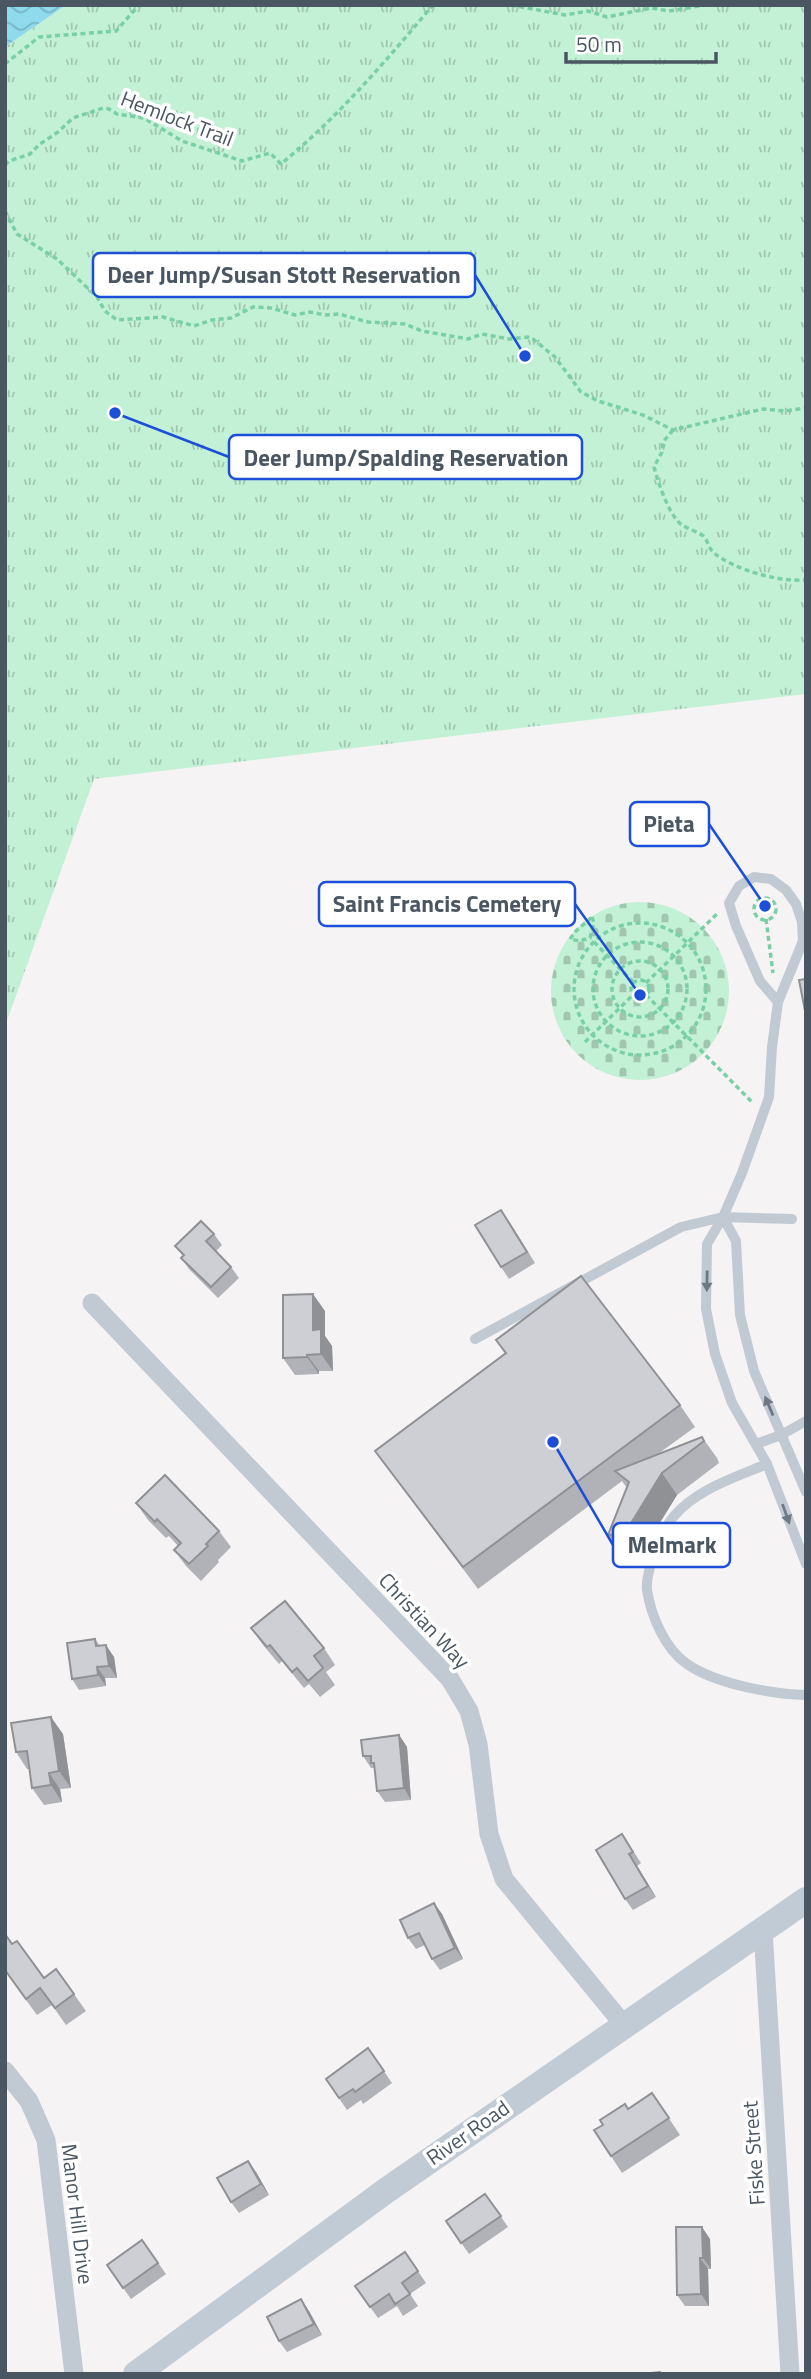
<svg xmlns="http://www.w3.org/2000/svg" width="811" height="2379" font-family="'Titillium Web',sans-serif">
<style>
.grass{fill:url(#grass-tufts)}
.cemetery{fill:url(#cemetery-stones)}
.water{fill:url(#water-waves)}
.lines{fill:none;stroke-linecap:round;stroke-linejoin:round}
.path{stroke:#7ad0a6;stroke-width:3.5;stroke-dasharray:5 3.5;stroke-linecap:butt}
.lane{stroke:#c1cad2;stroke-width:10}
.street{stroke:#c1cad2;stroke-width:19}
.secondary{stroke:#c1cbd6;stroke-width:26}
.wall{fill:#b0b2b7}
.shaded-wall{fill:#909195}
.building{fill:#cdcfd5;stroke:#909195;stroke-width:2}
.oneway{fill:#6e7983}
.labels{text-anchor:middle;stroke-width:7;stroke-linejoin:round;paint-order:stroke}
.street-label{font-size:21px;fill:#4a5661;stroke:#fff}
.leader{fill:none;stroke:#1d4ed8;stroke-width:2.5}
.callout-dot{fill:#1d4ed8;stroke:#fff;stroke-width:2.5}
.callout{fill:#fff;stroke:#1d4ed8;stroke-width:2.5}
.callout-label{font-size:23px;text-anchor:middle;font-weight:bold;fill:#4a5661}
</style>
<defs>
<pattern id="grass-tufts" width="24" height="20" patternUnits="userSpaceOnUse" patternTransform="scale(1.75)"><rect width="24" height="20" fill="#c3f1d5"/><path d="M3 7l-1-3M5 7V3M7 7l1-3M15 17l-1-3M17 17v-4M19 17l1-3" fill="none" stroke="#a0c6b0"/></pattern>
<pattern id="cemetery-stones" width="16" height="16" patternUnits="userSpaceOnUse" patternTransform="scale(1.75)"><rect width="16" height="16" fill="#c3f1d5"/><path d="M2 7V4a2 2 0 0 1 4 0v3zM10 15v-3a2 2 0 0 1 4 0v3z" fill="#a0c6b0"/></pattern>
<pattern id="water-waves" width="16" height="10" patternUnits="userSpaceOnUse" patternTransform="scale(1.75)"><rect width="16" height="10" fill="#90daee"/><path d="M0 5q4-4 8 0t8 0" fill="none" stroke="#78b4c4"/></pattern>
</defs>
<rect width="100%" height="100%" fill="#f5f3f3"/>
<path class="grass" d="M66,5h740v689l-712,85 -89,247v-979z"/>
<circle class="cemetery" cx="640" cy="991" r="89"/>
<path class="water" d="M5,5h61l-61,42z"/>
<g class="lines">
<g class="path">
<path d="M511,5l54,10 23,-4 19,6 44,-9 18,3 37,-6"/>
<path d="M5,64l34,-27 77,-6 23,-26"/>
<path d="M5,165l4,-4 21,-7 10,-10 18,-12 15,-14 30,-10 6,1 8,5 27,4 38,23 60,20 28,-8 11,11c57,-47 104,-102 152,-159"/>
<path d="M5,211l12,23 40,25 40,38 8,14 12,9 46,-3 31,9 18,-6 19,-2 22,-11 18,1 24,7 15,-3 15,3 14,-1 29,8 37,2 17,7 46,8 14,-5 27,5 19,-2 5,2 22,18 26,35 17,9 45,14 30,15 90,-21 22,2 21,-3"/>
<path d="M673,430l-10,12 -1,10 -8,15c4,15 15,49 28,58 6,4 14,6 20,10 6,4 6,13 12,18 21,17 64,29 92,27"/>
<circle cx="765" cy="909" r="11"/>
<path d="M592,917l2,6 -4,15 -11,3 -9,-2 6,-8z"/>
<path d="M766,919l7,54"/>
<circle cx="640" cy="989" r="66"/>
<circle cx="640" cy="989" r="47"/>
<path d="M594,942l40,41"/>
<circle cx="640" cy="989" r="28"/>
<circle cx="640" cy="989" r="9"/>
<path d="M646,983l71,-69"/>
<path d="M646,995l107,108"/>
<path d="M585,1042l48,-47"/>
</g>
<g class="lane">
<path d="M778,1002l-18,-21 -24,-55 -7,-23 10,-17 15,-9 17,2 15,11 10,14 6,18 1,19 -25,61 -6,45 -3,50 -27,76 -19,44 -16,27 -1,65 9,45 17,49 35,61 39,100"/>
<path d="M723,1217l13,24 4,74 14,56 52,121"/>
<path d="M475,1339l206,-112 42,-10 69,2"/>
<path d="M756,1444l25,-9 25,-14"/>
<path d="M767,1464c-31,13 -70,25 -93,52 -12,14 -29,56 -27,74 4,26 18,59 40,74 29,20 84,30 119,31"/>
</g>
<g class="street">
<path d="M92,1303l358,376 19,32 9,33 11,90 15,45 120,146"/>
<path d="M763,1930l27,444"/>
<path d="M5,2071l24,30 17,39 28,234"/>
</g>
<path class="secondary" d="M136,2374l251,-184 419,-290"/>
</g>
<g class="wall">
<path d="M509,1221l26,42 -26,16 -8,-12z"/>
<path d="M214,1234l8,11 -6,6 15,16 8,11 -21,20 -29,-29 -8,-11 2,-2 -8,-10z"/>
<path d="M325,1311v25l7,10 1,25h-14v3l-24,1 -12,-17z"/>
<path d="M496,1340l184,65 15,22 -37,27 44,-17 15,21 2,5 -42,32 -37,60 -17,1 -15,-21 19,-47 -5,-7 -144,108 -103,-138 130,-97z"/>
<path d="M136,1503l83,28 12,16 -13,13 1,2 -18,19 -15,-15 -12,-16 4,-4 -9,-10 -3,2 -18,-18z"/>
<path d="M251,1628l73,20 11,17 -9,7 9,13 -15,12 -11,-13 -5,4 -22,-27 -3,3 -16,-19z"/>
<path d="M95,1639l5,7 14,11 3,21h-12l1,8 -27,4 -7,-11z"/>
<path d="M63,1734l8,54 -11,1 2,13 -18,3 -12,-17 -3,-19h-2l-11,-17z"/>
<path d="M399,1735l8,12 4,53 -26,2 -8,-11 -3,-23h-3l-8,-12z"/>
<path d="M630,1846l11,17 -4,3 19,31 -23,13 -8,-11z"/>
<path d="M434,1903l8,11 21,45 -23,11 -8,-11 -7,-14 -9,4 -8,-11z"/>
<path d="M12,1944l32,34 12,-9 30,42 -20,14 -14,-20 -15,10 -32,-44z"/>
<path d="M368,2048l24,35 -29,21 -2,-4 -14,10 -21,-31z"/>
<path d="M652,2093l28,42 -58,38 -11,-17 -8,-31z"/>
<path d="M256,2172l13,23 -30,18 -8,-11z"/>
<path d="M485,2194l23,33 -39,27 -23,-33z"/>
<path d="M710,2239l1,30h-3l1,37h-24l-8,-11z"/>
<path d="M142,2240l24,34 -35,25 -24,-34z"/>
<path d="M405,2252l21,31 -16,11 8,12 -15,10 -6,-10 -19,12 -23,-32z"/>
<path d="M309,2311l13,24 -35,17 -8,-11z"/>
</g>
<g class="shaded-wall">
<path d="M313,1294l12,17v25l7,10 1,25 -12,-17 -8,-24z"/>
<path d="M307,1355l12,16v3l-12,-17z"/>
<path d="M662,1473l15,22 -37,60 -15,-22z"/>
<path d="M106,1645l8,12 3,21 -8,-12z"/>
<path d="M97,1667l8,11 1,8 -8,-11z"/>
<path d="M51,1717l12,17 8,54 -12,-17z"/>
<path d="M399,1735l8,12 4,53 -7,-12z"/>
<path d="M49,1773l11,16 2,13 -11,-17z"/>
<path d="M629,1854l8,12 19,31 -8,-11z"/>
<path d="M434,1903l8,11 21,45 -8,-11z"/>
<path d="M248,2161l8,11 13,23 -8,-11z"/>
<path d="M702,2227l8,12 1,30 -8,-11z"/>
<path d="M700,2258l8,11 1,37 -8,-12z"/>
<path d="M301,2299l8,12 13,24 -8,-11z"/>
</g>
<g class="building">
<path d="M806,979v37l-7,-36z"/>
<path d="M501,1210l26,42 -26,15 -26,-42z"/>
<path d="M201,1221l13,13 -8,7 25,26 -20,20 -30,-29 3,-3 -9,-9z"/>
<path d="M581,1276l99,129 -217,162 -88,-116 131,-98 -10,-13z"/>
<path d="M313,1294v36l8,-1v25l-14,1v2l-24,1v-63z"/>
<path d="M702,1437l2,4 -42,32 -37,60 -17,2 21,-53 -14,-11z"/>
<path d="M165,1475l54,56 -13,13 2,2 -19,18 -15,-14 7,-7 -24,-24 -2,3 -19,-19z"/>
<path d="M285,1601l39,47 -10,8 9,12 -15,13 -11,-13 -5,4 -22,-27 -3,2 -16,-19z"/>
<path d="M95,1639l1,7 10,-1 3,21 -12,1 1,8 -26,4 -5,-36z"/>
<path d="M51,1717l8,54 -10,2 2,12 -19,3 -5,-37 -11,1 -5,-29z"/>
<path d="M399,1735l5,53 -27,3 -3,-28h-3v-7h-8l-2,-16z"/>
<path d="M622,1834l11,18 -4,2 19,32 -23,13 -29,-49z"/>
<path d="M434,1903l21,45 -23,11 -13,-26 -11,5 -8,-18z"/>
<path d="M5,1934l7,10 5,-3 27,37 12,-9 18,25 -19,14 -15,-20 -14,11 -21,-29z"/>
<path d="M368,2048l16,23 -29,21 -2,-3 -14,9 -13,-19z"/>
<path d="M652,2093l17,25 -58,38 -17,-26 9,-5 -3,-5 25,-16 3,5z"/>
<path d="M248,2161l13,23 -30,18 -14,-24z"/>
<path d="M485,2194l16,22 -40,27 -15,-22z"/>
<path d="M676,2227h26l1,31h-3l1,36 -24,1z"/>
<path d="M142,2240l16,23 -35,25 -16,-23z"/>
<path d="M405,2252l13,19 -16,12 8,11 -15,10 -6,-10 -19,13 -15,-21z"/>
<path d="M301,2299l13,25 -35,17 -12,-24z"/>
<path d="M660,2372l1,2h-19z"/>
</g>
<defs><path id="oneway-solid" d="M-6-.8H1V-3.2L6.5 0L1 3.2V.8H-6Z" transform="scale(1.75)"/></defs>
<g class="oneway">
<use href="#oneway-solid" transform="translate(707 1281) rotate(91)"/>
<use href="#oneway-solid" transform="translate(769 1406) rotate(-113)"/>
<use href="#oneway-solid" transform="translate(786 1514) rotate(70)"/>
</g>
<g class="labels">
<g class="street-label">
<text transform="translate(177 119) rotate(21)" y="7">Hemlock Trail</text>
<text transform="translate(424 1621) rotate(47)" y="7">Christian Way</text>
<text transform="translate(468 2133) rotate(-35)" y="7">River Road</text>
<text transform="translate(754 2153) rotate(-94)" y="7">Fiske Street</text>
<text transform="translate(77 2214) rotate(83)" y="7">Manor Hill Drive</text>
</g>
</g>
<path class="leader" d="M525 356L475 275M115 413L229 457M765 906L709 824M640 995L575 904M553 1442L613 1545"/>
<g class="callout-dot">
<circle cx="525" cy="356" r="7"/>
<circle cx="115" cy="413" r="7"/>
<circle cx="765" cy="906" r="7"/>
<circle cx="640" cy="995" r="7"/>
<circle cx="553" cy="1442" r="7"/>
</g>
<g class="callout">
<rect x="93" y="253" width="382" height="44" rx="7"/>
<rect x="229" y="435" width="353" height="44" rx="7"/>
<rect x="630" y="802" width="79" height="44" rx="7"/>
<rect x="319" y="882" width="256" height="44" rx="7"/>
<rect x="613" y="1523" width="117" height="44" rx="7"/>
</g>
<g class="callout-label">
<text x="284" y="283">Deer Jump/Susan Stott Reservation</text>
<text x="406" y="466">Deer Jump/Spalding Reservation</text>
<text x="669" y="832">Pieta</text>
<text x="447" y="912">Saint Francis Cemetery</text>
<text x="672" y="1553">Melmark</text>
</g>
<rect width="811" height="2379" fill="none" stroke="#4a5661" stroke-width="14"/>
<path d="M566 52v10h150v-10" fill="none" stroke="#4a5661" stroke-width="3.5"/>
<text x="576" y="52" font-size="21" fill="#4a5661" stroke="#ffffff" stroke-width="5" paint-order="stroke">50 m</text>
</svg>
